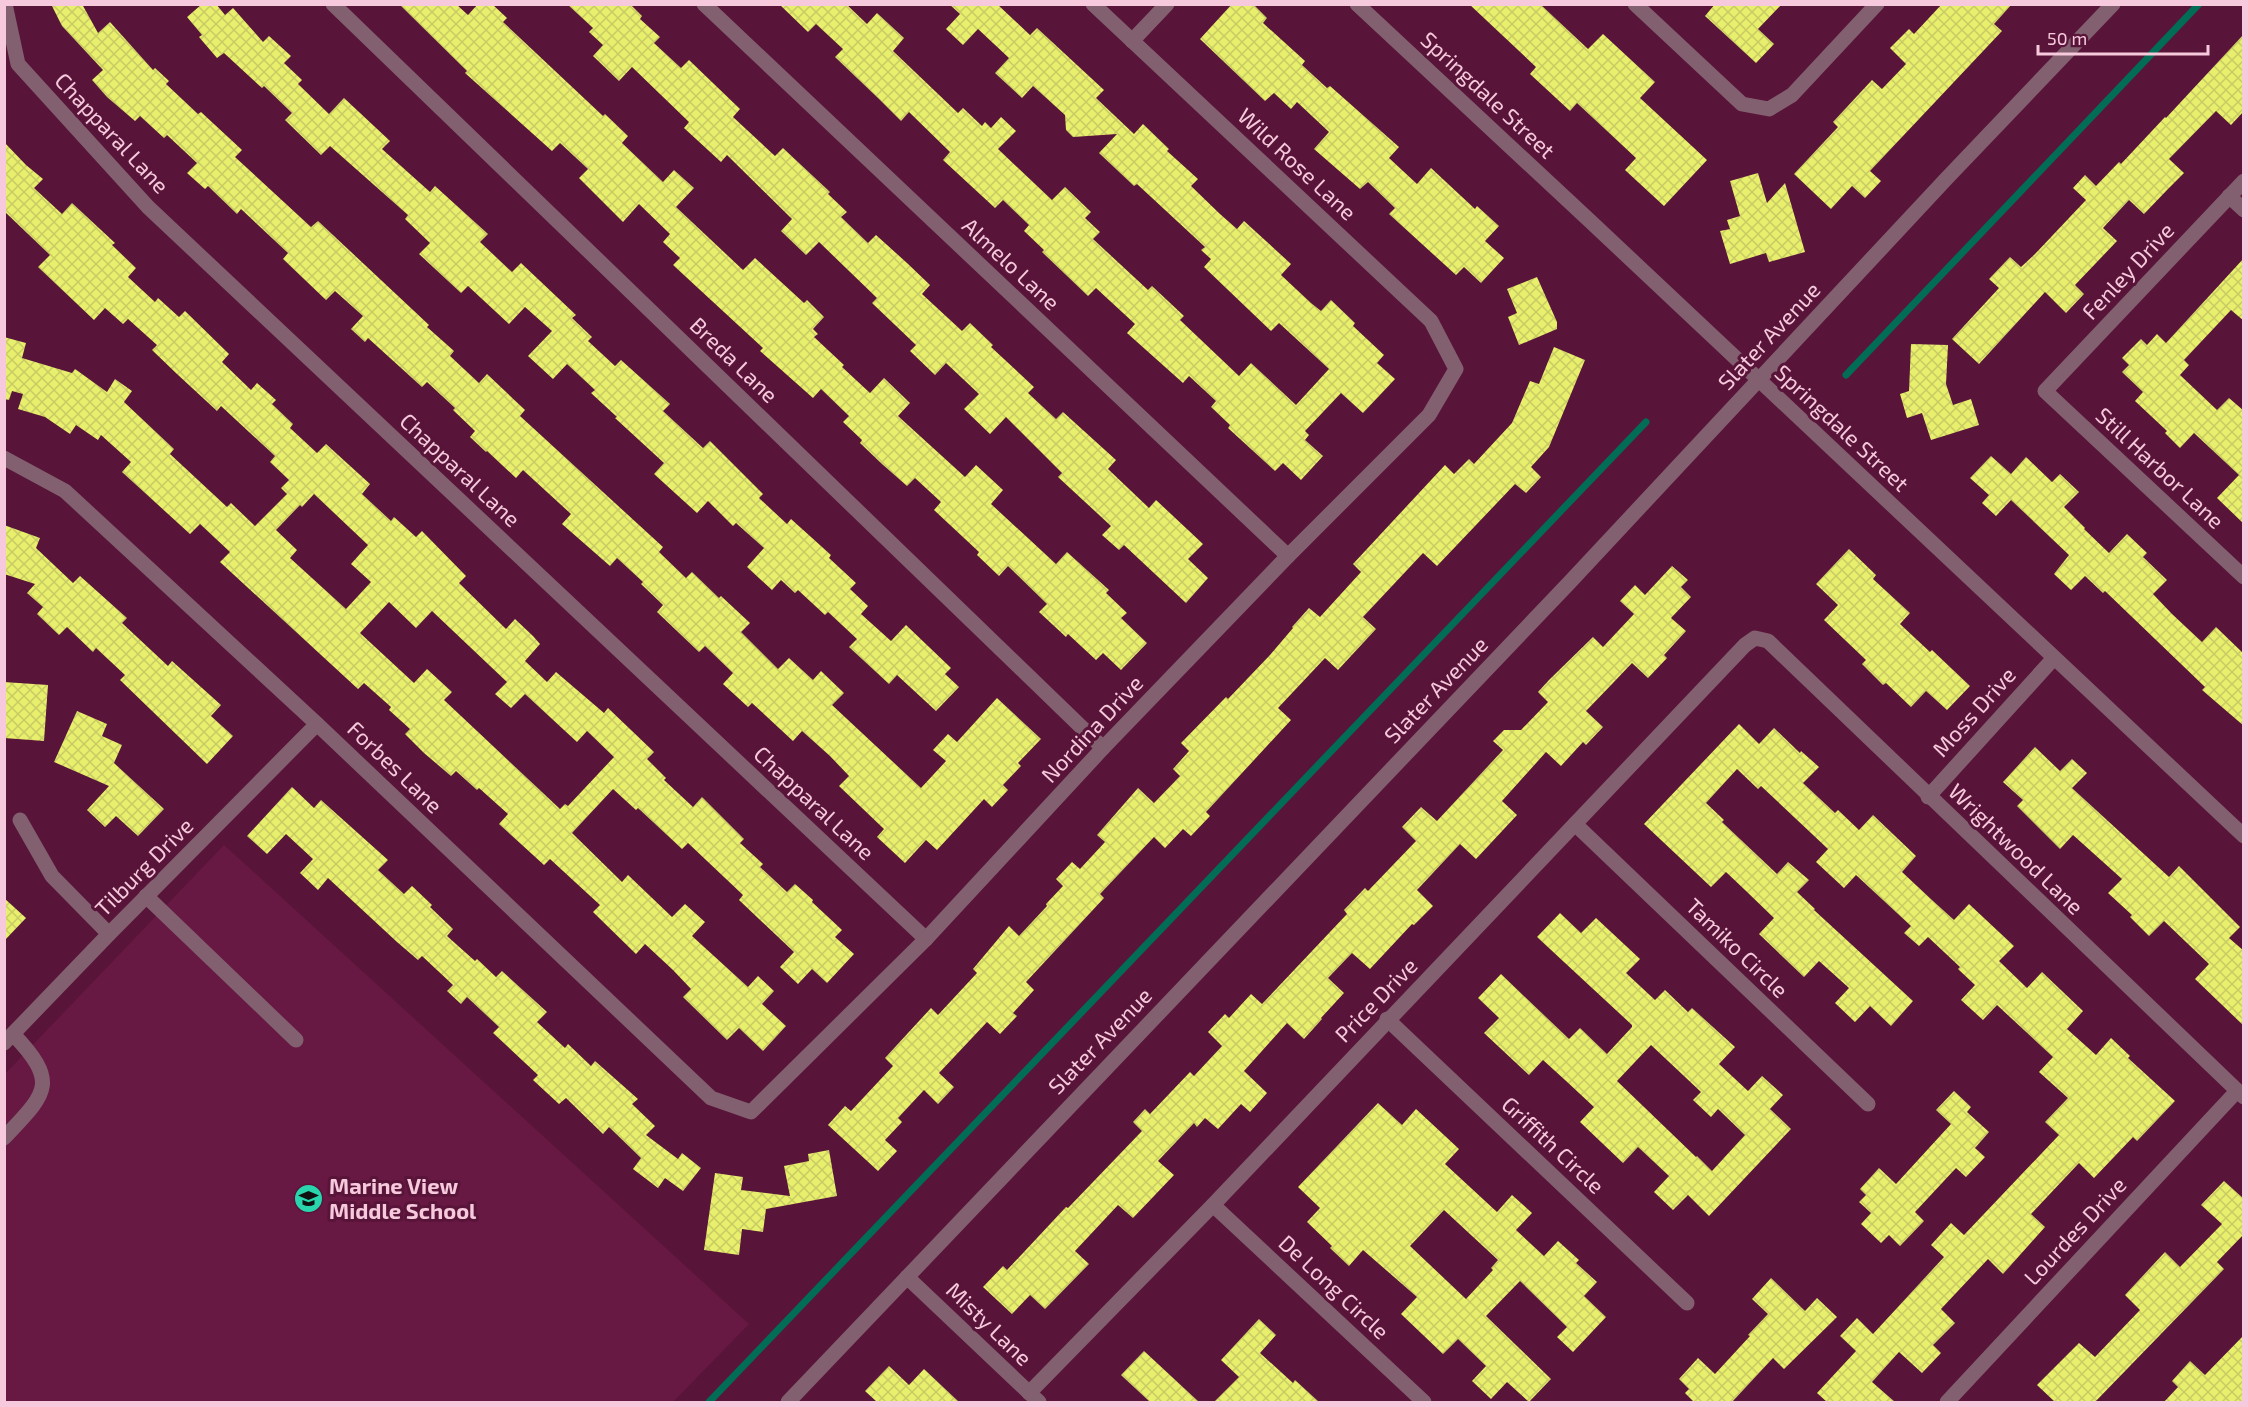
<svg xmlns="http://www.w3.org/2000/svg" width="2248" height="1407" font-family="'Exo 2',sans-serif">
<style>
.built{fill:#671943}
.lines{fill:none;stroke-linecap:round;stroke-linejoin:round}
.stream{stroke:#016d57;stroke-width:7}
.building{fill:url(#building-cross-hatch);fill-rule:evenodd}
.minor{stroke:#82606f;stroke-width:15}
.labels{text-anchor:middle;stroke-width:6;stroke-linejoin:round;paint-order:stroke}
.street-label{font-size:22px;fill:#f6cadc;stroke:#591439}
.poi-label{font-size:22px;font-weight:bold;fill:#f6cadc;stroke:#591439;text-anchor:start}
</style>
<defs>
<pattern id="building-cross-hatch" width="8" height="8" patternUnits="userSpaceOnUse" patternTransform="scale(1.5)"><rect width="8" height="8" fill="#e8ef6d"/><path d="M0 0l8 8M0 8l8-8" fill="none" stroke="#c8cb64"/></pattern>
</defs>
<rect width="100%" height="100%" fill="#591439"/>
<path class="built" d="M224,845l525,479 -76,78h-668l-1,-327z"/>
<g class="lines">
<g class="stream">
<path d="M1846,375l353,-371"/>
<path d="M709,1402l937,-980"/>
</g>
</g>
<g class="building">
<path d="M51,4h31l16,29 12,-11 43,48 2,-2 14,13 -3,3 32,30 3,-2 41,38 -7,7 76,70 7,-6 111,104 -2,2 27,24 -4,5 29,27 8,-9 38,36 -5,6 143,131 -4,5 27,26 6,-6 27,26 2,-2 29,27 -9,9 37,37 11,-11 24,22 8,-9 23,22 -12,12 89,83 25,-27 -13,-11 15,-16 9,8 40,-44 44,41 -23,24 3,3 -18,19 5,5 -16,17 -8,-8 -47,51 -11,-10 -21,23 -28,-26 7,-8 -45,-43 10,-10 -19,-20 -28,-25 -9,10 -41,-38 -4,4 -25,-23 10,-11 -28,-27 -6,6 -42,-40 6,-7 -22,-21 2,-2 -26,-24 -7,8 -48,-42 9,-10 -48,-44 -7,8 -29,-27 -1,1 -16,-15 5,-6 -22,-21 2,-2 -28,-26 -5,5 -54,-49 -3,4 -14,-13 12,-13 -28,-25 -9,9 -43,-41 5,-6 -47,-44 -4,5 -29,-28 -3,3 -18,-16 10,-10 -30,-28 -3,3 -24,-22 -5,5 -28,-24 -15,-17 11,-10 -41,-44z"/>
<path d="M202,4h14l9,11 8,-7 30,34 6,-6 22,20 -7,7 18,17 -4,4 31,30 15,-16 46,43 -8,8 48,43 5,-6 53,48 -8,8 32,30 9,-9 55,52 -4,3 20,19 -4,4 27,25 6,-6 49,44 -7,7 40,37 7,-7 53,53 -4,4 28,26 4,-5 40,36 -2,3 27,25 -6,6 18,17 -7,8 30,27 15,-16 45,43 -6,6 14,13 -23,24 -39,-36 -8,9 -40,-37 8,-8 -29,-27 -3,3 -27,-25 -3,3 -14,-13 -9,10 -25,-23 17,-19 -28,-25 -3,3 -25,-25 -11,12 -43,-39 10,-11 -49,-45 2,-1 -26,-24 4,-3 -28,-26 -14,15 -25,-23 24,-25 -27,-24 -16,17 -41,-38 -7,7 -42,-39 11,-11 -25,-24 3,-4 -78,-69 -9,9 -36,-35 7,-7 -28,-27 -2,2 -38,-35 -7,5 -18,-21 3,-2 -15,-18z"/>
<path d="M399,4l58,1 11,10 10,-11h14l15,14 -4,4 100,94 2,-2 23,22 -6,7 41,39 11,-12 20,18 -18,19 67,63 12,-12 49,45 3,-3 17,17 -11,12 5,5 -4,3 30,28 -2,2 28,26 14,-15 26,25 -12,13 67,61 11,-12 27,25 -12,14 65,60 11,-12 42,38 -3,3 21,20 -6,5 26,25 -26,27 -18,-17 -7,7 -28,-26 -2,3 -27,-25 8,-8 -39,-38 -9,10 -22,-21 2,-3 -45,-42 7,-8 -26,-24 -8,8 -25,-22 -22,-21 2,-3 -19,-18 6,-6 -28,-27 -8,9 -53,-47 3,-3 -90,-83 7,-7 -17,-16 7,-8 -31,-30 -16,18 -44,-44 9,-9 -28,-26 -8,8 -87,-78 2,-2z"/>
<path d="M567,4h63l12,12 -2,3 20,18 -6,6 27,25 8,-8 51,49 -7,8 42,39 8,-8 47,44 -2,2 19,18 -6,5 27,26 8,-8 31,28 23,22 -8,9 40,37 8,-8 23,22 -2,2 43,40 -6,6 28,26 7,-7 53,48 -8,9 41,39 7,-8 47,44 -15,15 20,19 -22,25 -62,-58 -5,5 -17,-15 9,-9 -53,-49 4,-4 -56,-56 -16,17 -26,-25 15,-15 -33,-31 -11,12 -25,-24 6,-6 -44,-42 5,-5 -58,-56 -13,13 -25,-24 11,-12 -65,-64 -6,7 -37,-34 5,-6 -57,-55 -13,14 -26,-25 10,-11 -14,-13 4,-4z"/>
<path d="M779,4h67l21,20 10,-11 27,25 -11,13 65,62 5,-5 19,18 3,-4 6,6 10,-11 15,14 -18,18 54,51 13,-13 26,25 -6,6 15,14 -7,7 55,51 4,-4 32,30 -4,4 59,56 12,-13 45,42 33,-36 -50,-46 -8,8 -67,-64 7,-8 -10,-9 4,-3 -68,-63 -3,2 -35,-33 18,-19 -44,3 -7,-7 -1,-15 -32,-29 -11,12 -27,-25 14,-15 -31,-29 -15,16 -17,-16 14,-15 -11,-10h48l33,31 7,-7 67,62 -8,8 38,36 9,-10 26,25 -2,2 31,28 -7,7 29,28 17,15 7,-8 47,43 -10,11 30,28 10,8 10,-11 24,23 -2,3 31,29 -7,8 18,16 -32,34 -22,-20 -36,38 4,4 -4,5 18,16 -22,24 -18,-17 -8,8 -47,-43 2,-3 -19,-18 5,-6 -27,-25 -6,7 -56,-50 8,-9 -39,-36 -8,8 -46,-44 2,-2 -20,-19 5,-6 -26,-25 -8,8 -52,-48 7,-8 -41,-40 -8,9 -22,-22 -44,-42 8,-8 -27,-25 -8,8z"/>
<path d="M1232,4h21l14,14 -4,5 42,38 -3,4 25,23 3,-2 69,61 -10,11 28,26 14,-16 44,41 2,-3 22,20 -14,15 19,17 -23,25 -17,-16 -8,8 -67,-61 6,-6 -27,-26 -8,7 -46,-40 15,-17 -32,-30 -6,7 -17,-16 -9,8 -65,-62z"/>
<path d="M1469,4h71l48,45 15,-15 52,48 -15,16 67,62 -43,46 -39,-36 11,-12 -59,-55 -7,8 -40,-37 6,-7z"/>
<path d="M1715,4h67l-24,25 16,15 -18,19 -51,-47z"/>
<path d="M1942,4h70l-18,20 8,7 -132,140 11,10 -16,17 -13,-12 -21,23 -37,-35 44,-47 -5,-5 39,-42 10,9 24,-25 -16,-16 19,-19 5,5z"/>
<path d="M2244,34v77l-13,14 -15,-14 -47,48 15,14 -17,17 -23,24 -15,-14 -26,28 14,13 -42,44 9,9 -18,19 -21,-21 -66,72 -27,-25 47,-51 -10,-9 21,-22 11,10 14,-13 51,-54 -13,-12 12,-13 11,11 23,-24 2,2 44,-47 1,1z"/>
<path d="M4,142l22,23 17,14 -9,9 28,26 10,-11 43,40 -3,2 24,23 -8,9 27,25 3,-4 21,19 6,-6 44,43 -7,8 29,28 6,-7 19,17 -4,4 21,20 -3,4 27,25 9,-9 44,40 -8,10 29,27 3,-4 22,20 6,-6 44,45 -7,7 47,46 9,-10 18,17 7,8 -15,17 22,21 9,-10 48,41 4,-5 46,44 -7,7 19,19 -2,2 29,27 9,-10 42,42 -4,4 23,21 -3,3 27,25 8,-8 18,16 -1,2 30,28 -7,7 19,17 -27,29 -15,-14 -14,15 -18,-17 14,-15 -55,-52 4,-5 -55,-52 -6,6 -44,-41 -2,2 -23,-21 -41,44 50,49 6,-7 44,42 13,-13 20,18 -13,14 56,51 10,-11 16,15 -12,13 24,22 -23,25 -24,-23 -12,12 -44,-43 8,-8 -18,-19 -28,-26 -9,10 -43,-42 7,-7 -50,-46 -6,6 -45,-41 9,-10 -29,-26 -2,2 -21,-19 -5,5 -27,-23 -19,-19 5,-5 -21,-19 2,-3 -27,-24 -6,6 -138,-127 10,-10 -30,-28 -10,10 -68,-62 9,-10 -30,-27 -3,5 -22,-15 -6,9 -25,-17 -27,-8 5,-15 -11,-3 -3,9 -5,-1v-62l22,6 -4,15 50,15 3,-4 32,23 8,-13 17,12 -8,11 50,47 -4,5 57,53 4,-4 24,23 32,-32 -6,-6 8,-8 -19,-18 5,-6 -54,-50 -4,5 -40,-37 -25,-24 5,-5 -29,-26 -5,5 -18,-16 -11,12 -56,-53 12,-12 -46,-44zM314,494l54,51 -17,19 20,18 -25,27 -56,-51 7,-8 -21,-20 24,-25 2,2zM389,602l27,26 16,-17 75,71 -12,12 16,14 14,-14 52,48 10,-11 27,26 -46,49 -3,-2 -5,5 -116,-109 8,-8 -25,-23 -13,14 -54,-50z"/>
<path d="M1758,173l9,30 18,-20 20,69 -36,10 -3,-9 -36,11 -10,-33 10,-2 -3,-9 13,-4 -10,-35z"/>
<path d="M2244,258v63l-13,-11 -47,50 5,5 -9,10 37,35 12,-12 15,13v113l-27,-26 22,-23 -45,-42 -14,15 -15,-15 2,-2 -32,-30 8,-9 -21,-20 7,-7 -7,-7 19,-19 6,6 10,-11 9,9z"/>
<path d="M1537,277l20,45v7l-38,16 -11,-28 9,-4 -10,-24z"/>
<path d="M1911,344l37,1 -2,39 7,21 18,-6 8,26 -48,15 -9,-27 -15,5 -7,-24 9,-3z"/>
<path d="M1554,347l31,13 -36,87 -18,20 10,10 -15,16 -11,-9 -78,82 -14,-13 -60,64 13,12 -38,41 -13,-12 -47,50 13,12 -85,92 4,4 -19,20 -8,-7 -18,19 -11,-11 -54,57 4,4 -78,84 8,8 -21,23 4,3 -17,18 -13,-12 -48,51 15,14 -16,17 -14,-14 -26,28 4,4 -17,18 12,11 -19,20 -50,-46 17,-19 6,5 42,-45 -8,-8 46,-50 7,7 39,-42 -4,-4 36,-43 10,10 28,-30 -1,-2 17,-18 -7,-7 16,-17 8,7 25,-27 -8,-7 41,-47 16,15 26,-27 -7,-7 16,-18 -8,-8 45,-46 2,2 42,-44 23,-27 -1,-1 17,-19 11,9 41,-45 -8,-8 92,-99 9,9 15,-15 5,5 38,-41 18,-42 9,3z"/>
<path d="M1991,456l20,18 15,-17 26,25 8,-8 19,18 -15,15 21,21 -1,1 25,24 18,-19 20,19 -4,4 24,23 -14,14 19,20 30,28 14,-15 28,27v72l-42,-36 3,-3 -100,-96 -2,2 -18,-17 -14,14 -17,-16 15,-19 -58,-55 -15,16 -14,-13 7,-8 -19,-17z"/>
<path d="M4,525l36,13 -4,10 37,35 7,-7 47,42 -5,5 46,43 4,-5 49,44 -10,11 22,20 -26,28 -87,-84 5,-5 -29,-27 -3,4 -26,-25 -8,8 -22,-21 6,-7 -16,-14 8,-9 -31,-10z"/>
<path d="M1849,549l27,26 -3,4 37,34 -10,11 30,28 2,-2 38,36 -23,24 -21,-19 -15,16 -25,-24 -3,2 -21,-21 4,-4 -42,-40 14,-15 -22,-21z"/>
<path d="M1672,566l16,14 -7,7 10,10 -20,21 15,13 -22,24 3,3 -19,20 -16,-15 -19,20 -27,28 17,16 -17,18 -3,-3 -22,24 -15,-14 -44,49 15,14 -41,44 -16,-15 -43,46 16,16 -19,19 -2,-1 -42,45 -18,-16 -24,25 16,15 -23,25 1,1 -18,20 -17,-16 -43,48 23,22 -17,19 -9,-8 -23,25 -13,-11 -8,9 -3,-4 -36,38 16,14 -20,21 -21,22 -15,-13 -43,46 14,13 -44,45 -15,-14 -18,19 -29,-27 20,-21 4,4 59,-63 2,1 74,-77 -9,-9 12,-13 5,5 40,-42 4,4 28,-30 -14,-14 17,-18 4,4 22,-24 11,10 85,-90 -3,-4 21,-22 3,3 48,-50 -14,-14 19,-20 16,14 66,-71 -10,-9 11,-11h17l27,-28 -10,-10 11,-12 44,-43 10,10 31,-33 -14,-13 15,-16 10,10z"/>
<path d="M4,682l44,3 -4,56 -40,-3z"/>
<path d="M77,711l30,13 -5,12 20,9 -8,18 50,46 -26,27 -22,-20 -11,11 -18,-17 22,-24 -55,-24z"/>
<path d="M1739,724l20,20 15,-16 26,25 1,-2 18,16 -16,16 32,30 3,-3 21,20 14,-15 43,41 -14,16 30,28 22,20 15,-16 45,42 -15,15 28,27 15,-16 41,39 -16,18 29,26 15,-17 19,18 -2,2 47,43 -38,40 -4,-4 -39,41 -15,-15 -48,51 14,13 -42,47 -15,-15 -47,50 14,14 -22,22 8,8 -19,20 -23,-21 -27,30 23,20h-68l-10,-9 39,-42 -16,-15 17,-18 16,16 71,-77 -13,-12 20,-22 13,12 95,-100 -14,-13 23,-24 -29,-26 14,-15 -56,-52 -14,15 -22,-20 14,-15 -17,-16 2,-2 -32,-30 -9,9 -15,-13 7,-7 -55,-51 -12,13 -28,-26 12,-13 -67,-63 -3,3 -21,-20 -31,34 18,17 -2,2 55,52 11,-12 21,18 -12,12 18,17 -1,1 99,91 -22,25 -21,-20 -15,16 -20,-19 14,-15 -30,-27 -15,16 -45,-43 15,-16 -29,-28 -19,-18 -15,15 -67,-63z"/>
<path d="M2035,747l25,24 12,-12 15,14 -15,15 97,89 10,-11 61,61 -11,11 15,13v75l-49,-47 14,-15 -45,-43 -15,15 -19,-19 2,-2 -24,-22 14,-14 -49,-44 -13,14 -43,-43 6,-6 -20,-18z"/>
<path d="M292,787l22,21 7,-8 67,60 -10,10 26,24 8,-8 20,19 -2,2 23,22 -6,7 28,25 2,-2 19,18 6,-6 45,41 -10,10 28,26 3,-4 23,22 4,-5 43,38 -6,5 23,22 -9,9 32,24 4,-6 19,15 -18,23 -18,-13 -7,10 -25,-19 8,-11 -32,-31 -6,7 -37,-36 -7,6 -26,-24 5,-5 -45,-42 6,-6 -32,-30 -6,7 -14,-13 6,-6 -31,-29 -4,4 -21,-18 -69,-64 -10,12 -18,-17 13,-14 -27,-25 -19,20 -20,-18z"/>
<path d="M4,898l22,20 -22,23z"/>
<path d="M1560,913l21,20 15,-15 44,41 -14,14 29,27 10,-10 23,22 4,-4 43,39 -16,17 29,27 14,-15 21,19 -13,14 21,20 -82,87 -21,-21 -15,15 -19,-18 15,-16 -31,-29 -15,16 -43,-41 14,-15 -29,-27 -22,-20 -14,15 -45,-42 15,-15 -21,-20 23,-24 68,65 11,-11 27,26 25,-27v-2l-95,-88zM1651,1045l50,47 -8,8 18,17 7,-8 27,26 -33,36 -15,-15 -1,1 -79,-76z"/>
<path d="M1954,1091l17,16 -4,5 22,20 -14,16 10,9 -19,20 -10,-9 -41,44 9,9 -24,25 -11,-11 -8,8 -20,-19 10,-11 -12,-11 7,-7 -6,-6 19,-21 17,16 55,-60 -15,-14z"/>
<path d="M1378,1103l24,22 14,-16 43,40 -14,15 52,48 15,-17 20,18 -16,17 28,26 14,-15 21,19 -3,3 21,19 -13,14 22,21 -33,35 -16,-15 10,-10 -47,-46 -34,35 65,63 -22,23 -22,-20 -16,17 -19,-18 14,-15 -28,-27 -15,15 -42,-40 16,-17 -54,-47 -14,16 -19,-18 2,-2 -25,-24 13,-14 -22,-21zM1444,1210l54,50 -7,8 2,2 -27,29 -56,-53z"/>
<path d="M829,1150l8,46 -71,13 -3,23 -21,-3 -3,26 -35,-5 11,-77 28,4 -2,13 49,6 -6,-30 25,-5 -1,-7z"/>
<path d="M2224,1181l20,18v35l-27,28 7,7 -129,133h-40l-18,-17 42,-42 16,14 45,-47 -15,-15 40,-43 15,15 42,-43 -21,-19z"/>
<path d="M1771,1278l34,33 12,-13 20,19 -53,52 -11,-11 -41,44h-38l-9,-9 4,-4 -10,-10 19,-21 17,16 35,-38 -2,-1 20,-21 -16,-15z"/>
<path d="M1259,1319l17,16 -16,18 33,30 2,-3 24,22h-105l25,-25 -18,-17z"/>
<path d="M2244,1335v67h-80l14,-15 -6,-6 18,-20 15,14z"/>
<path d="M1144,1351l55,51h-49l-29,-27z"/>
<path d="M889,1366l20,19 15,-16 35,33h-82l-12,-11z"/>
</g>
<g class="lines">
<g class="minor">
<path d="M5,4l13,60 130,143 778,732"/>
<path d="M333,4l770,744"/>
<path d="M704,4l584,552"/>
<path d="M1357,4l233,217 654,615"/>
<path d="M1635,4l107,100 27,5 23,-14 85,-91"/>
<path d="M1132,41l35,-37"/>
<path d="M2244,181l-199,210 199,186"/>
<path d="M2229,196l15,14"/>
<path d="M4,458l61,33 252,233 394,374 40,14 175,-173 177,-191 185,-192 141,-141 27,-46 -25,-48 -338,-317"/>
<path d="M1928,797l126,-139"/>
<path d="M20,820l32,56 57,58"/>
<path d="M1575,824l293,280"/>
<path d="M146,896l150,144"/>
<path d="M1387,1019l300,284"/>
<path d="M4,1043l105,-109 208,-210"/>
<path d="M4,1138c41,-44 57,-54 9,-104"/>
<path d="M1213,1205l211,197"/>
<path d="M907,1277l132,125"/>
<path d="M1029,1393l184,-188 532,-560 10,-7 13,3 476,456"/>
<path d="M788,1402l781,-819 378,-405 166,-174"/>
<path d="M1947,1402l290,-311"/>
</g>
</g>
<defs>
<symbol id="school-disc" viewBox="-11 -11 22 22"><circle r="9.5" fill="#28d5ad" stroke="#591439"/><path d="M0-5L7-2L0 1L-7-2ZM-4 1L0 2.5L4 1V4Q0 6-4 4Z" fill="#111"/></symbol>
</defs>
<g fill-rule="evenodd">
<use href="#school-disc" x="292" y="1182" width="33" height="33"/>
</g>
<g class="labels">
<g class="street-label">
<text transform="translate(1488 95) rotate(43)" y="8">Springdale Street</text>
<text transform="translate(112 133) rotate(47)" y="8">Chapparal Lane</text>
<text transform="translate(1297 164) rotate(43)" y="8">Wild Rose Lane</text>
<text transform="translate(1011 264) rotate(43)" y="8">Almelo Lane</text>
<text transform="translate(2128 271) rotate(-47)" y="8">Fenley Drive</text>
<text transform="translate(1769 336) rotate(-47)" y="8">Slater Avenue</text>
<text transform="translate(734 360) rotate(44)" y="8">Breda Lane</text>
<text transform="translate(1842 428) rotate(43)" y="8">Springdale Street</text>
<text transform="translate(2160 468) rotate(43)" y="8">Still Harbor Lane</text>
<text transform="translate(460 470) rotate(43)" y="8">Chapparal Lane</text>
<text transform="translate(1436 690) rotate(-46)" y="8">Slater Avenue</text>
<text transform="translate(1974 712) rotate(-48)" y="8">Moss Drive</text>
<text transform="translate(1092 729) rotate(-47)" y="8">Nordina Drive</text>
<text transform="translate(395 767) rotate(44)" y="8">Forbes Lane</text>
<text transform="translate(814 803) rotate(43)" y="8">Chapparal Lane</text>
<text transform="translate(2016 849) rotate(44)" y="8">Wrightwood Lane</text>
<text transform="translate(144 867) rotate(-45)" y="8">Tilburg Drive</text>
<text transform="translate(1737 948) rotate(44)" y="8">Tamiko Circle</text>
<text transform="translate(1376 1000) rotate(-46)" y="8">Price Drive</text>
<text transform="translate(1100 1041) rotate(-46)" y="8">Slater Avenue</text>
<text transform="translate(1553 1145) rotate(43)" y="8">Griffith Circle</text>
<text transform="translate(2075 1231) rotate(-47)" y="8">Lourdes Drive</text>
<text transform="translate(1334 1287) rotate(43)" y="8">De Long Circle</text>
<text transform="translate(989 1324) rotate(44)" y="8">Misty Lane</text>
</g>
<g class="poi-label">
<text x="329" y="1194">Marine View<tspan x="329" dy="25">Middle School</tspan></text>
</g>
</g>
<rect width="2248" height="1407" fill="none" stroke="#f6cadc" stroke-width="12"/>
<path d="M2038 45v9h170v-9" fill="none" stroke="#f6cadc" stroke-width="3"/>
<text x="2047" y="45" font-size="18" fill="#f6cadc" stroke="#591439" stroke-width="4.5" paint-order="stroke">50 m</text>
</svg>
